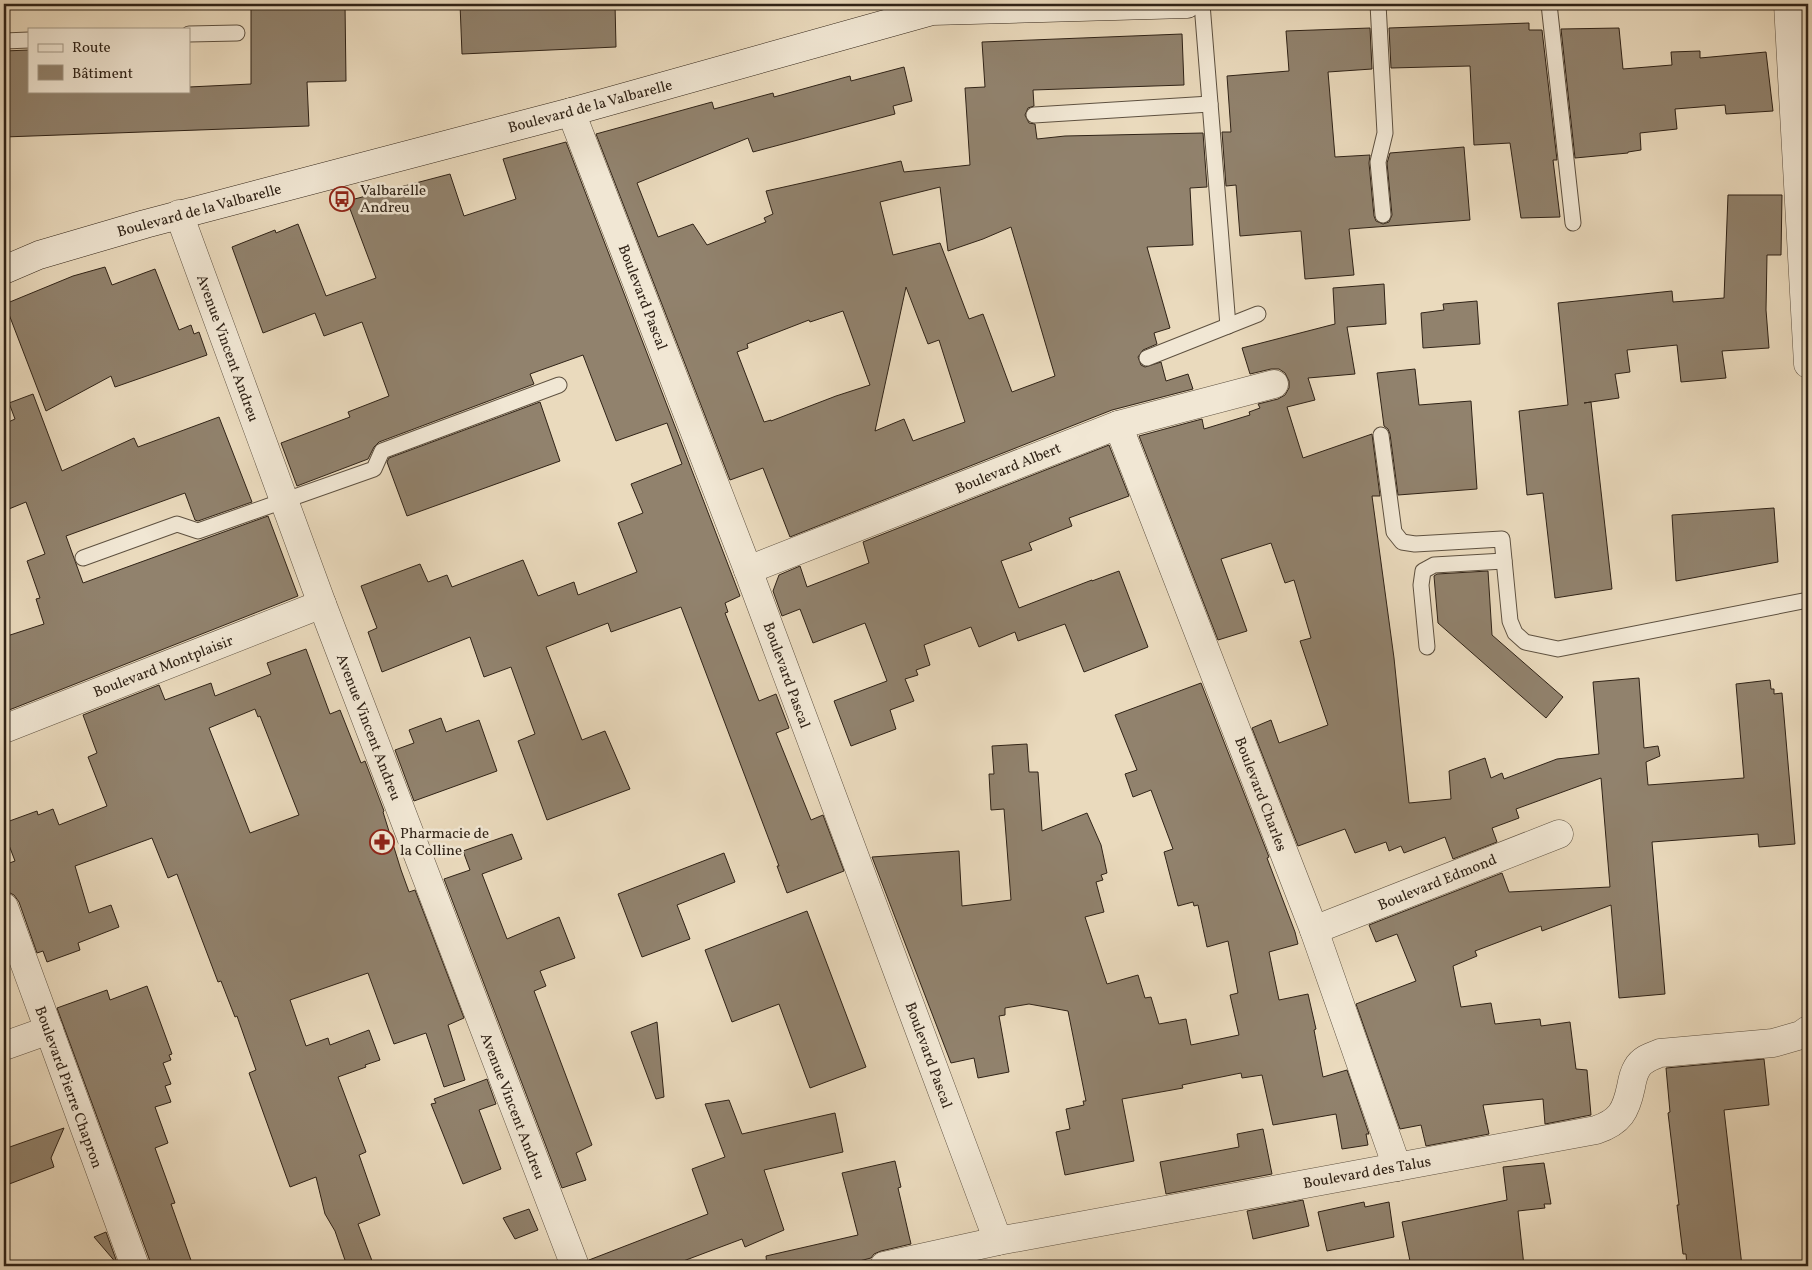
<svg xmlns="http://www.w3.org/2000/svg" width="1812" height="1270" font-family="Vollkorn,serif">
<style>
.building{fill:#91826d;stroke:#302317;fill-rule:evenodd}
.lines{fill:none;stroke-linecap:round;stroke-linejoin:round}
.lane-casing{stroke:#5e5140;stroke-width:17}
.street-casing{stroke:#5e5140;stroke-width:29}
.secondary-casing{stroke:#302317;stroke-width:29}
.lane{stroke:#f1e7d4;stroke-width:15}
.street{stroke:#f1e7d4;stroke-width:28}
.secondary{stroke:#f1e7d4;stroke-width:28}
.labels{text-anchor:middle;stroke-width:5;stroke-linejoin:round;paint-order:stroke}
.street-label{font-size:15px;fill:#302317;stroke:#f1e7d4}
.poi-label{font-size:15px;fill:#302317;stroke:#f1e7d4;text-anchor:start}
</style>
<rect width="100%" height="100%" fill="#eadabd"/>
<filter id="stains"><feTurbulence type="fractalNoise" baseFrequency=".004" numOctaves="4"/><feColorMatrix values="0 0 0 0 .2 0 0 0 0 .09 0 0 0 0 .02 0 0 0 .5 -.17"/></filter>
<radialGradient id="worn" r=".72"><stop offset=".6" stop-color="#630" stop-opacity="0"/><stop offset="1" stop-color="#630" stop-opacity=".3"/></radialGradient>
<g class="building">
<path d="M251,4h94l1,77 -39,1 2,44 -305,11v-86l25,-1v41h160v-4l62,-3z"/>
<path d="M460,4h155l1,43 -154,7z"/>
<path d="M1529,23v7h13l15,130h-4l7,57 -39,1 -11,-75 -36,2 -4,-79 -79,2 -2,-40z"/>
<path d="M1370,28l2,41 -44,3 7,85 35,-2 -1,8 5,53 2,5 7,3 6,-2 3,-7 -5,-52 3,-10 74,-6 6,73 -121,9 5,46 -49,4 -4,-48 -61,5 -4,-51 -10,1 -4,-54h9l-4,-56 62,-5 -3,-40z"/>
<path d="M1619,28l4,41 49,-4 -1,-13 29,-1v7l66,-6 7,59 -47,3 -1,-9 -50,4 2,20 -37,4 1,17 -13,2v1l-53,5 -14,-129z"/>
<path d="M1182,34l2,51 -151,5 1,16 -6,2 -3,7 4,8 6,1 2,15 28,-3 138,-3 4,54 -17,1 3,57 -46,2 23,81 -16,5 3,11 -14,6 -5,7 3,8 4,2 16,-5 5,19 22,-7 5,15 -81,21 -322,127 -27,-69 -33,12 -134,-346 116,-32 2,7 59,-16 1,4 76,-21 1,5 53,-14 8,34 -19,5 2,8 -142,38 -5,-14 -111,45 21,54 35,-13 14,21 59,-23 -2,-4 9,-4 -7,-23 135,-30 3,11 66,-7 -5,-77 20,-1 -3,-45zM940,187l8,64 35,-12 28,-12 44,149 -43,16 -29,-78 -14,5 -29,-76 -47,12 -13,-53zM906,287l22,57 11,-4 26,82 -52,19 -9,-22 -29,12zM843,311l27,74 -34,11 -65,25v-1l-7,2 -27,-70 11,-4 -1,-4 62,-24 1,2z"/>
<path d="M566,142l174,454 -15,7 3,9 -3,1 34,88 17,-7 13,34 -13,5 35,87 12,-5 21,56 -57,22 -10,-27h2l-98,-259 -70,25 -3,-9 -62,24 36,93 23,-9 25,58 -83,31 -29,-79 17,-7 -24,-67 -27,10 -14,-40 -88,35 -14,-40 9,-4 -16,-42 59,-22 8,18 19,-7 5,12 71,-27 15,36 36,-14 4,13 59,-23 -19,-49 25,-10 -12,-29 51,-20 -15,-41 -51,18 -33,-86 -53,19 4,10 -155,58 -5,5 -6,12 -71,27 -16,-43 69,-26 -2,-5 41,-16 -27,-74 -38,14 -9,-23 -52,20 -31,-86 43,-17 1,3 22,-9 28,72 50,-18 -29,-77 103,-27 14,42 52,-17 -13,-40z"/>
<path d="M1728,195h54l-1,60h-14l-1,55 3,38 -47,3 4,27 -45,4 -4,-37 -50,5 3,22 -15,2 4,24 -35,5 7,-1 21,187 -57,9 -12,-105 -16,2 -8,-84 49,-6 -10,-102 114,-12 1,11 51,-4z"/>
<path d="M105,267l7,18 43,-16 24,61 12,-5 3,9 5,-2 8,23 -92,32 -4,-11 -65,35 -41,-107 68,-28z"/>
<path d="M1384,284l2,40 -39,3 8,47 -47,4 7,22 -28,7 16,51 69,-24 8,62h-8l22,162 15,145 42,-4 -2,-28 36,-13 6,20 11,-5 2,6 53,-20 42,-5 -6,-72 46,-4 5,70 14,-2 2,10 -14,6 2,23 96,-7 -8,-94 34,-4 1,9h3v5l8,-1 13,151 -36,3 -1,-13 -106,8 13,152 -46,4 -8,-93 -69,26 -1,-5 -66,25 2,5 -24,10 8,41 30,-4 4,21 45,-5 1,7 29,-4 6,47 11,1 4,45 -46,9 -2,-25 -60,6 6,29 -63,12 -5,-21 -21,4 -44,-125 60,-23 -19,-47 -21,8 -7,-17 133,-52 7,19 101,-5 -9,-109 -85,31 3,9 -27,10 5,14 -44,17 -8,-22 -41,16 -3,-7 -12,5 -3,-9 -31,11 -10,-24 -47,17 -46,-118 19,-8 8,23 49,-18 -28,-84 11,-3 -17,-58 -9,3 -14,-40 -50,16 26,72 -29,9 -79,-204 63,-17 2,10 46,-14 -1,-3 11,-4 -2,-4 20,-5 7,-4 4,-7v-7l-4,-8 -6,-4h-8l-21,5 -8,-26 93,-24 -2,-36z"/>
<path d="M1477,301l3,43 -57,4 -2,-35 23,-3 -1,-6z"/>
<path d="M1415,369l4,36 52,-4 6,88 -79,6 -8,-61 -2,-5 -4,-3 -7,-53z"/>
<path d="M33,394l29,77 72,-33 4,9 81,-30 33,85 -54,19 -3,-1 -10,-27 -119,43 17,47 185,-67 30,80 -294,116v-75l40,-13 -8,-25 4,-1 -13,-37 18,-7 -19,-52 -22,9v-87l11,-5 -6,-16z"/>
<path d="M540,402l20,59 -153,55 -20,-54 2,-4z"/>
<path d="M1109,445l20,51 -60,22 3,8 -43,17 3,7 -31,11 18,47 73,-28v1l27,-10 29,76 -64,25 -19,-48 -47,17 -3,-9 -36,15 -8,-20 -47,18 6,20 -14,5 2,5 -13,4 9,22 -24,9 6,19 -45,17 -17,-45 53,-20 -22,-58 -52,20 -13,-34 -18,7 -9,-25 6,-16 21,-9 7,21 62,-24 -6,-21z"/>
<path d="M1774,508l4,54 -102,19 -4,-66z"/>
<path d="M1488,571l4,64 71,62 -17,21 -108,-95 -4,-47 3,-2z"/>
<path d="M306,649l24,65 10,-4 21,53 4,-2 19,50 -1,1 18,58 8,22 6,-2 49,128 -16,7 17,55 -21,7 -18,-54 -32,11 -26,-71 -78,27 16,46 22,-8 2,7 39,-15 11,30 -15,5 1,2 -28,10 28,75 -7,3 21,60 -22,9 16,42h-27l-12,-35 -10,-17 -9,-37 -26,10 -41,-114 7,-3 -19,-54 -2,1 -14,-36 -3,1 -41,-108 -9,4 -16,-40 -77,28 14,47 22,-8 8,22 -41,16 2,7 -33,12 -4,-11 -6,2 -18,-51 -5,-7 -6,-3 -4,-10v-17l11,-4 -11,-29v-9l33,-12 1,4 15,-6 6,16 48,-19 -19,-49 9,-4 -14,-38 76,-30 6,15 46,-17 4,13 56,-22 -4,-11zM255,709l3,8 2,-1 39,99 -49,18 -41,-105z"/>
<path d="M1201,683l68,174 -2,1 28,74 3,12 -29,8 10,48 29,-6 8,35 -2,1 9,47 24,-7 22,64h-3l2,11 -26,4 -6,-35 -63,11 -11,-50 -20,3 -1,-5 -59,12 1,3 -61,11 12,62 -69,14 -9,-43 14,-3 -4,-20 18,-4 -1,-4h3l-18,-90 -39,-7 -24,4v7l-6,1 10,56 -31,6 -4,-20 -23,5 -79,-206 87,-6 3,55 49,-6 -7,-91 -13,1 -2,-36h5l-2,-28 35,-2 2,28h9l4,59 45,-18 14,32 6,28 -6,2 2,5 -7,2 8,30 -19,5 22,67 31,-9 7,23 6,-1 8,27 27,-5 5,26 48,-10 -9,-40 8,-2 -10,-52 -21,6 -9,-42 -4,1 -1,-4 -15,4 -14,-54 9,-3 -22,-59 -18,7 -8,-23 12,-4 -22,-55z"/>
<path d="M441,718l5,14 33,-12 18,51 -83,30 -19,-51 19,-7 -5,-13z"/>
<path d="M512,834l10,25 -40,15 25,65 52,-22 16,41 -35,13 6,15 -12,5 58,154 -16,8 10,27 -24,8 -118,-309 26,-9 -7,-19z"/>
<path d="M724,853l11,29 -58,23 13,34 -48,18 -24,-63z"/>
<path d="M807,911l59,156 -56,21 -31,-84 -47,18 -27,-72z"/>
<path d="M147,986l25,68 -3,1 2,5 -8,3 8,21 -6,2 6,16 -16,5 13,36 -13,5 20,55 -4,1 22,62h-43v-5l-93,-253 50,-18 3,10z"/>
<path d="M657,1022l7,75 -8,2 -25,-67z"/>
<path d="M1764,1059l5,46 -45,5 18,156h-55l-1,-12h-3l-6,-49h2l-11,-92 2,-1 -4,-44z"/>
<path d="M487,1079l9,25 -17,6 22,59 -38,15 -32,-80 5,-1 -2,-4z"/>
<path d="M729,1100l13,34 93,-21 8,39 -79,18 20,60 -39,17 -3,-8 -72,27h-80l-1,-6 119,-46 -16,-45 33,-12 -20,-53z"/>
<path d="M64,1128l-13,30 3,9 -50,19v-37z"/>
<path d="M1263,1129l9,45 -106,20 -6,-32 79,-15 -2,-13z"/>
<path d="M895,1161l6,26 -3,1 13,56 -30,7 -7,3 -3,4 -31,8h-73l-1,-10 92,-21 -16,-62z"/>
<path d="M1544,1163l7,41h-7l1,4 -27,3 6,55h-113l-9,-44 105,-22 -4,-33z"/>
<path d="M1303,1200l6,26 -56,13 -6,-28z"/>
<path d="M1364,1202l1,5 24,-5 5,35 -67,14 -9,-39z"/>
<path d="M529,1209l9,21 -23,9 -12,-21z"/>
<path d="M106,1232l12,33 -24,-28z"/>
</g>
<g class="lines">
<defs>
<g id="lane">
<path d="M1202,4l26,322"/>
<path d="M1378,4l7,129 -7,29 5,53"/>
<path d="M1549,4l24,219"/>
<path d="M189,34l48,-1"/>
<path d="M4,41l25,-1"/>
<path d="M1034,115l176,-11"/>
<path d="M1147,358l111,-44"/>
<path d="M1381,435l13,97 8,10 13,2 87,-5 8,82 5,12 10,9 33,7 250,-49"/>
<path d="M83,558l94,-34 21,7 176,-62 8,-18 177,-66"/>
<path d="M1427,647l-6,-62 2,-14 11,-6 70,-4"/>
</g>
<g id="street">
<path d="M1788,4l20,360"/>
<path d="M571,112l177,458 250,671"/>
<path d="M179,214l143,390 253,662"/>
<path d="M1118,425l196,505 83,237"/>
<path d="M748,570l370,-145 156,-41"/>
<path d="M4,729l318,-125"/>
<path d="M4,907l131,359"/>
<path d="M1314,930l245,-96"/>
<path d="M4,1046l45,-16"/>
<path d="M884,1266l114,-25 598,-111c24,-8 30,-19 35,-43 1,-6 3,-14 6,-19 5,-9 15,-12 23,-15l113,-10 28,-8 7,-5"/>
</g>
<path id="secondary" d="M4,270l35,-15 106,-31 426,-112 361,-101 255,-7"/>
</defs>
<use href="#lane" class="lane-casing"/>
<use href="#street" class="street-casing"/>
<use href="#secondary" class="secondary-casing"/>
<use href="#lane" class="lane"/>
<use href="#street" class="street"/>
<use href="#secondary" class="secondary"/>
</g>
<defs>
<symbol id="bus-ring" viewBox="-11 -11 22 22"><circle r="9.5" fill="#f1e7d4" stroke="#8f2418" stroke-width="1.5"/><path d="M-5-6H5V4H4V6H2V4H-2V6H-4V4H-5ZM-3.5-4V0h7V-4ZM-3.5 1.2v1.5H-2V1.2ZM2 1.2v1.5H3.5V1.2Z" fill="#8f2418"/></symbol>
<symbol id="pharmacy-ring" viewBox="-11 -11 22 22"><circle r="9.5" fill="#f1e7d4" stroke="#8f2418" stroke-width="1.5"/><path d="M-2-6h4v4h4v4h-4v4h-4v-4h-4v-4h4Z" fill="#8f2418"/></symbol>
</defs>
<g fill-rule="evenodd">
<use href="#bus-ring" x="328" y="185" width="28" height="28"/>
<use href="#pharmacy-ring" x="368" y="828" width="28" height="28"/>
</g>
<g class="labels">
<g class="street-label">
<text transform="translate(590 106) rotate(-15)" y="5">Boulevard de la Valbarelle</text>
<text transform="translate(199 210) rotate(-15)" y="5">Boulevard de la Valbarelle</text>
<text transform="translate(643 297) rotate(69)" y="5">Boulevard Pascal</text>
<text transform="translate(228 348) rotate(70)" y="5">Avenue Vincent Andreu</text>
<text transform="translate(1008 468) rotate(-22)" y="5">Boulevard Albert</text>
<text transform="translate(163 666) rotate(-21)" y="5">Boulevard Montplaisir</text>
<text transform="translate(787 675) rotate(70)" y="5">Boulevard Pascal</text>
<text transform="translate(369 727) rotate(69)" y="5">Avenue Vincent Andreu</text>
<text transform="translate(1261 794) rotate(69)" y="5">Boulevard Charles</text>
<text transform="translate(1437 882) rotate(-22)" y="5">Boulevard Edmond</text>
<text transform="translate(929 1055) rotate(70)" y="5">Boulevard Pascal</text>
<text transform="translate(69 1087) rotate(70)" y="5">Boulevard Pierre Chapron</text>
<text transform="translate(513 1106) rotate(69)" y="5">Avenue Vincent Andreu</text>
<text transform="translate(1367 1172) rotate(-10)" y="5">Boulevard des Talus</text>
</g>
<g class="poi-label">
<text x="360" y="195">Valbarelle<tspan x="360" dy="17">Andreu</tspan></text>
<text x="400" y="838">Pharmacie de<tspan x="400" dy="17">la Colline</tspan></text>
</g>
</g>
<rect width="1812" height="1270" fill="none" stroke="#eadabd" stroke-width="20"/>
<rect x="5" y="5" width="1802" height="1260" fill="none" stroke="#302317" stroke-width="2.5"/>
<rect x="10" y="10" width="1792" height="1250" fill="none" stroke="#302317"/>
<rect x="28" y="28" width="162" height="65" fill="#f1e7d4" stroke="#a49988"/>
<rect x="38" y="44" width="25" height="8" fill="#f1e7d4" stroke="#a49988"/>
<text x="72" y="52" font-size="15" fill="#302317">Route</text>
<rect x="38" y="65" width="25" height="15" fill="#91826d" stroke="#a49988"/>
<text x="72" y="78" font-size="15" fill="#302317">Bâtiment</text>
<rect width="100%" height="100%" filter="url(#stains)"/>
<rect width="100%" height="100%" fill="url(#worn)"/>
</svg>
